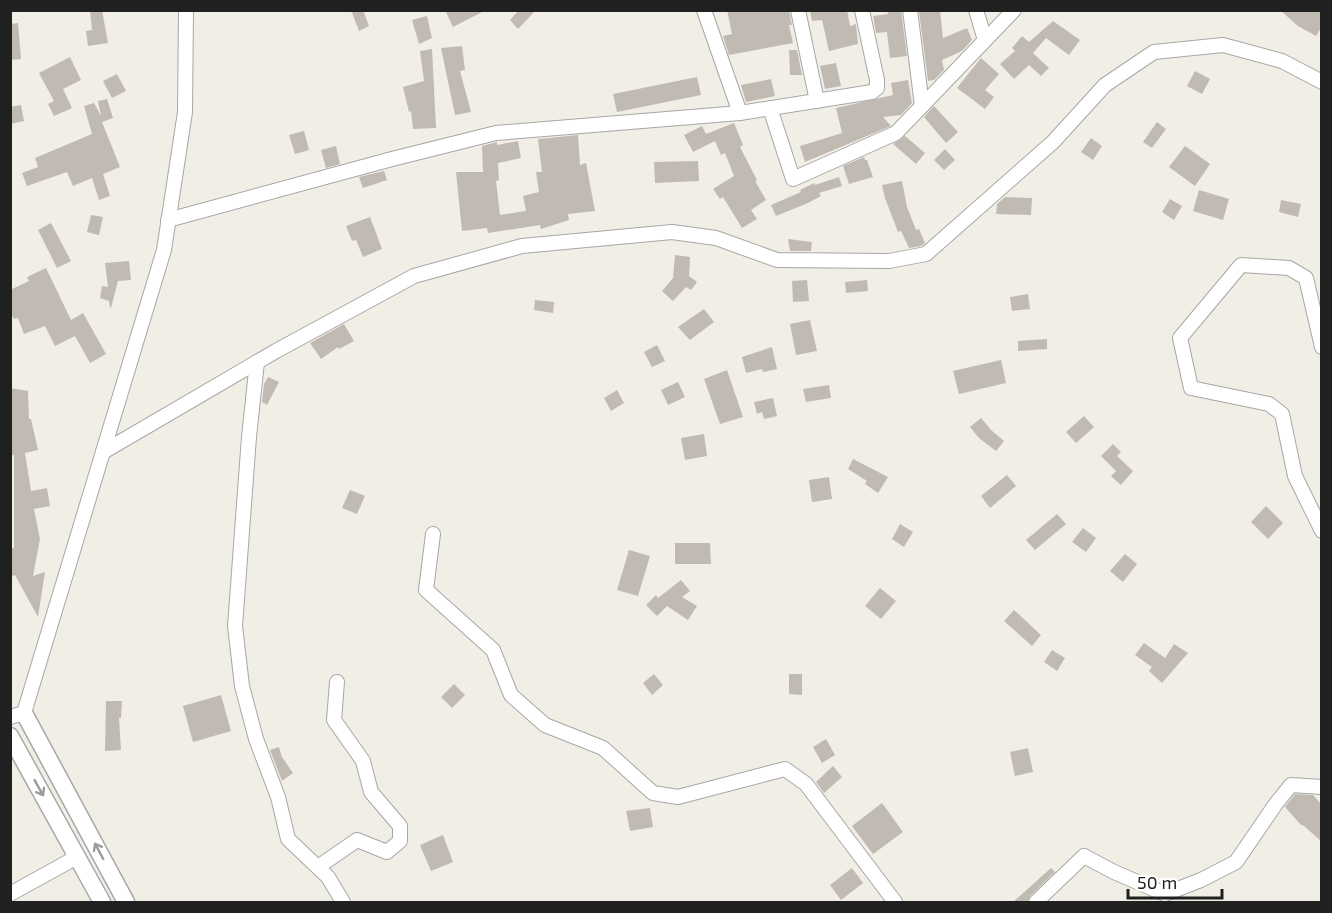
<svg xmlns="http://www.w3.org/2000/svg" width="1332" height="913" font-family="'Exo 2',sans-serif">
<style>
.building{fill:#c1bab3}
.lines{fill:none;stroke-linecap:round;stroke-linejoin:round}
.minor-casing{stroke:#a7a7a7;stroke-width:16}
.tertiary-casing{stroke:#a7a7a7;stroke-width:19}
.minor{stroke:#fff;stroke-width:14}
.tertiary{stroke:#fff;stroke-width:16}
.oneway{stroke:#9b9b9b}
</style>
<rect width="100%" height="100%" fill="#f1eee6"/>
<g class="building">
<path d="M90,10h12l6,33 -20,3 -2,-15 6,-1z"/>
<path d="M351,10h12l6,16 -10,5z"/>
<path d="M445,10h41l-33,17z"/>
<path d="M519,10h17l-18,19 -8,-9z"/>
<path d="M727,10h62l3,15h-3l4,18 -64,12 -6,-19 9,-2z"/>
<path d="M810,10h37l3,16 6,-2 2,20 -29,7 -7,-31 -10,1z"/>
<path d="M887,10h14l6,46 -17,2 -3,-26 -11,1 -3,-17 15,-2z"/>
<path d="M940,10l3,28 24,-10 5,12 -10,11 -20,9 2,10 -10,10 -6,1 -9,-70z"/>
<path d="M1280,10h38l4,3v13l-6,10 -18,-10z"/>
<path d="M427,16l5,22 -13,6 -7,-24z"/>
<path d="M1053,21l27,19 -11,15 -23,-17 -13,15 16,15 -8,8 -12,-11 -15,14 -14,-15 15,-13 -3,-3 10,-12 7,6z"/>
<path d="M18,23l3,36 -11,1v-36z"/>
<path d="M462,46l3,24 -5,1 11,41 -16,3 -14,-67z"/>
<path d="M432,49l4,79 -23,1 -2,-18 -2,1 -6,-25 21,-6 -4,-30z"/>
<path d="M789,50h8l5,25h-12z"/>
<path d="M70,57l11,23 -18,9 9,19 -18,8 -6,-12 6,-3 -15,-28z"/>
<path d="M981,58l18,16 -14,16 9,7 -9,12 -28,-21z"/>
<path d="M836,63l5,23 -16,3 -5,-23z"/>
<path d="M1195,71l15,8 -8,15 -15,-8z"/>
<path d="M117,74l9,17 -14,7 -9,-17z"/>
<path d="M697,77l4,18 -84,17 -4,-18z"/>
<path d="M771,79l4,17 -29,6 -5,-17z"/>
<path d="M908,80l4,23 -11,12 -18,2 8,9 -86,36 -5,-16 42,-13 -6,-25 57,-13 -2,-12z"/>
<path d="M107,99l6,19 -11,4 18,45 -17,7 7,22 -11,4 -7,-22 -19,8 -6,-14 -40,14 -5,-13 16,-6 -3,-9 57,-24 -8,-28 10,-3 7,13 -3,-15z"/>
<path d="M21,105l3,16 -14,3v-17z"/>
<path d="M934,106l24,26 -12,11 -22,-26z"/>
<path d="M1157,122l9,7 -14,19 -9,-6z"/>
<path d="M734,123l9,22 -3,2 17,33 -2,1 11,19 -15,10 6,9 -15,9 -19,-31 -3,2 -7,-10 21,-13 -9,-23 -4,2 -6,-14 -22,11 -9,-17 18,-9 4,8z"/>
<path d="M304,131l5,19 -14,4 -6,-19z"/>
<path d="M578,135l2,30 6,-2 9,48 -27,3 1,6 -28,9 -1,-4 -52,8 -1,-5 -25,3 -6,-59h27l-1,-26 15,-4v3l21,-4 3,17 -23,5 1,17 -3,1 4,34 26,-4 -3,-15 16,-4 -3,-20h6l-4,-33z"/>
<path d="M905,136l20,17 -9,11 -23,-20z"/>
<path d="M1091,138l11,8 -9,14 -12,-8z"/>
<path d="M336,146l4,18 -14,4 -5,-18z"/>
<path d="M1185,146l25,18 -15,22 -26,-19z"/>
<path d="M945,149l10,11 -11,10 -10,-10z"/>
<path d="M864,157l1,3h2l6,17 -24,7 -6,-18z"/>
<path d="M698,161l1,20 -44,2 -1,-21z"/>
<path d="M384,171l3,9 -24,8 -4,-11z"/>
<path d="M839,177l3,9 -23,7 2,3 -13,7 -32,13 -5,-11 30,-13 -1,-2 14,-7 1,2z"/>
<path d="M902,181l5,26 9,23 3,-1 6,14 -4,3 -12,2 -8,-17 -3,1 -13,-34 -3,-13z"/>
<path d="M1199,190l30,9 -6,21 -30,-9z"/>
<path d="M1005,197l27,1 -1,17 -35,-1 1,-10z"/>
<path d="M1170,199l12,7 -8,14 -12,-8z"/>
<path d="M1281,200l20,4 -3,13 -19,-5z"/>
<path d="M91,215l12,2 -4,18 -12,-3z"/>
<path d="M370,217l12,32 -19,8 -7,-17 -4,1 -6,-15z"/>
<path d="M51,223l20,38 -14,7 -19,-38z"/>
<path d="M788,239l24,3 -1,9h-21z"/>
<path d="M675,255l15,2 -1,19 8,6 -6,8 -5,-3 -13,14 -11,-10 11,-13z"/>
<path d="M129,261l2,19 -13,1 -7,27 -1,-1 -1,-6 -9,-3 2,-12 6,1 -3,-24z"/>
<path d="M46,268l25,52 12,-7 23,41 -16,9 -15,-27 -20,10 -10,-20 -21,8 -6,-16 -4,1 -4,-7v-22l19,-9 -2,-4z"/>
<path d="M807,280l2,21 -16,1 -1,-21z"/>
<path d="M867,280l1,11 -22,2 -1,-11z"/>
<path d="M1028,294l2,15 -18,2 -2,-14z"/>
<path d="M535,300l19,2 -1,11 -19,-3z"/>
<path d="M704,309l10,13 -24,18 -12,-13z"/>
<path d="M810,320l7,31 -21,4 -6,-31z"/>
<path d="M344,324l10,17 -15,8 -1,-2 -17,12 -11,-16z"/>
<path d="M1047,339v10l-29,2v-10z"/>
<path d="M657,345l8,16 -13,6 -8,-15z"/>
<path d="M772,347l5,22 -14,3 -1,-3 -16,4 -4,-16z"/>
<path d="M1001,360l5,23 -47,11 -6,-23z"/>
<path d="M727,370l16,47 -23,7 -16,-45z"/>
<path d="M268,377l11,5 -12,23 -5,-3 2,-18z"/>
<path d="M678,382l7,15 -17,8 -7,-15z"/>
<path d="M829,385l2,13 -25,4 -3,-13z"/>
<path d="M10,388l18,3 1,28h2l7,31 -13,3 6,38 16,-3 3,18 -16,3 6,30 -7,37 12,-4 -7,45 -23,-42 -3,1 -2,-7v-20l4,-1v-93l-4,1z"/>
<path d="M617,390l7,13 -13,8 -7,-13z"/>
<path d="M773,398l4,18 -13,3 -2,-7 -5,2 -3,-12z"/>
<path d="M1084,416l10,11 -18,16 -10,-11z"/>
<path d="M981,418l10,12 13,11 -8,10 -17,-13 -9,-11z"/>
<path d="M704,434l3,22 -22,4 -4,-22z"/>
<path d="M1113,444l8,8 -4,4 16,15 -12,14 -10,-9 5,-5 -15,-15z"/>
<path d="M853,459l35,18 -10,16 -13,-9 2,-3 -19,-12z"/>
<path d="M1007,475l9,11 -26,22 -9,-12z"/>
<path d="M829,477l3,22 -20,3 -3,-22z"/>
<path d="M350,490l15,6 -8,18 -15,-6z"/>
<path d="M1266,506l17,17 -15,16 -17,-17z"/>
<path d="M1057,514l9,10 -31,26 -9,-10z"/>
<path d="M900,524l13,8 -9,15 -12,-8z"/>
<path d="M1083,528l13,10 -10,14 -14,-10z"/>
<path d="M675,543h35l1,21h-36z"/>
<path d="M629,550l21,6 -12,40 -21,-6z"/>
<path d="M1125,554l12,10 -14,18 -13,-11z"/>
<path d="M681,580l9,11 -8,6 15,9 -9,14 -21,-14 -10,10 -11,-11 10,-10 2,3z"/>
<path d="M880,588l16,13 -15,18 -16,-13z"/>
<path d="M1014,610l27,25 -9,11 -28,-25z"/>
<path d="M1144,643l21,15 9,-14 14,9 -26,30 -13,-12 3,-4 -17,-12z"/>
<path d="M1052,650l13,8 -8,13 -13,-9z"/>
<path d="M654,674l9,11 -11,10 -9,-12z"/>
<path d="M789,674h13v21l-13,-1z"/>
<path d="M454,684l11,11 -13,13 -11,-11z"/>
<path d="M221,695l10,36 -38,11 -10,-36z"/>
<path d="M106,701h16l-1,17h-2l2,32 -16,1z"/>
<path d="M826,739l9,16 -13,8 -9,-16z"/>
<path d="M279,747l3,10 11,16 -11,8 -12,-31z"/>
<path d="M1028,748l5,24 -18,4 -5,-24z"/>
<path d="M833,766l9,11 -18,16 -8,-11z"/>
<path d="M1295,794l18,1 9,10v37l-19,-17 -1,1 -17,-19z"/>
<path d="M882,803l21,29 -30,22 -21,-28z"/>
<path d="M650,808l3,19 -23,4 -4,-20z"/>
<path d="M443,835l10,27 -22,9 -11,-26z"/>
<path d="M852,868l11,15 -22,17 -11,-15z"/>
<path d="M1051,868l4,4 -25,24 -3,7h-15z"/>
</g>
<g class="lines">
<defs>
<g id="minor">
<path d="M704,10l36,103"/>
<path d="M798,10l19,91"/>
<path d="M910,10l12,96"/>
<path d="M976,10l9,30"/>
<path d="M770,108l23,71 103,-46 118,-123"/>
<path d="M168,220l224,-61 104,-26 244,-20 132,-21 5,-4v-8l-15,-70"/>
<path d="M1322,347l-16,-69 -17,-10 -48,-3 -61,73 11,50 78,16 13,10 13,62 27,55"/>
<path d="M257,362l-8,75 -14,189 7,60 14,53 22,58 10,42 40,38 15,25"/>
<path d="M103,452l173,-101 138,-75 108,-30 150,-14 44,6 61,22 112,1 37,-7 127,-112 52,-57 49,-33 69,-7 59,16 40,21"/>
<path d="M433,534l-7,56 67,60 18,45 34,30 58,23 50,45 25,4 107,-28 21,15 89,118"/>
<path d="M10,717l14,-4 140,-463 21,-138 1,-102"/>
<path d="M318,867l39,-27 30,12 13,-11v-15l-29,-34 -8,-31 -29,-41 3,-38"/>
<path d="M10,894l67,-37"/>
<path d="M1036,902l48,-46 30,16 51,22 36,-14 35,-18 39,-57 16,-20 31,2"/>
</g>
<g id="tertiary">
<path d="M24,713l102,189"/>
<path d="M10,736l92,166"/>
</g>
</defs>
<use href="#minor" class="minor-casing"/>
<use href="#tertiary" class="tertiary-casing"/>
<use href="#minor" class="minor"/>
<use href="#tertiary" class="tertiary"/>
</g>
<defs><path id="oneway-shaft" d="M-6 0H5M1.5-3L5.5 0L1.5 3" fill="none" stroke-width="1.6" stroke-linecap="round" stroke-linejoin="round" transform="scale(1.5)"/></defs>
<g class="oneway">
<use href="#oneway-shaft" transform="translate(39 788) rotate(61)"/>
<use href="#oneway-shaft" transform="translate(99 851) rotate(-118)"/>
</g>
<rect width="1332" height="913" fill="none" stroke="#202020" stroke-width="24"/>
<path d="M1128 889v9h94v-9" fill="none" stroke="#202020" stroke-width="3"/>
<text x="1137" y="889" font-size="18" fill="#202020" stroke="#ffffff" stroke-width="4.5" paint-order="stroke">50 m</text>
</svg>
